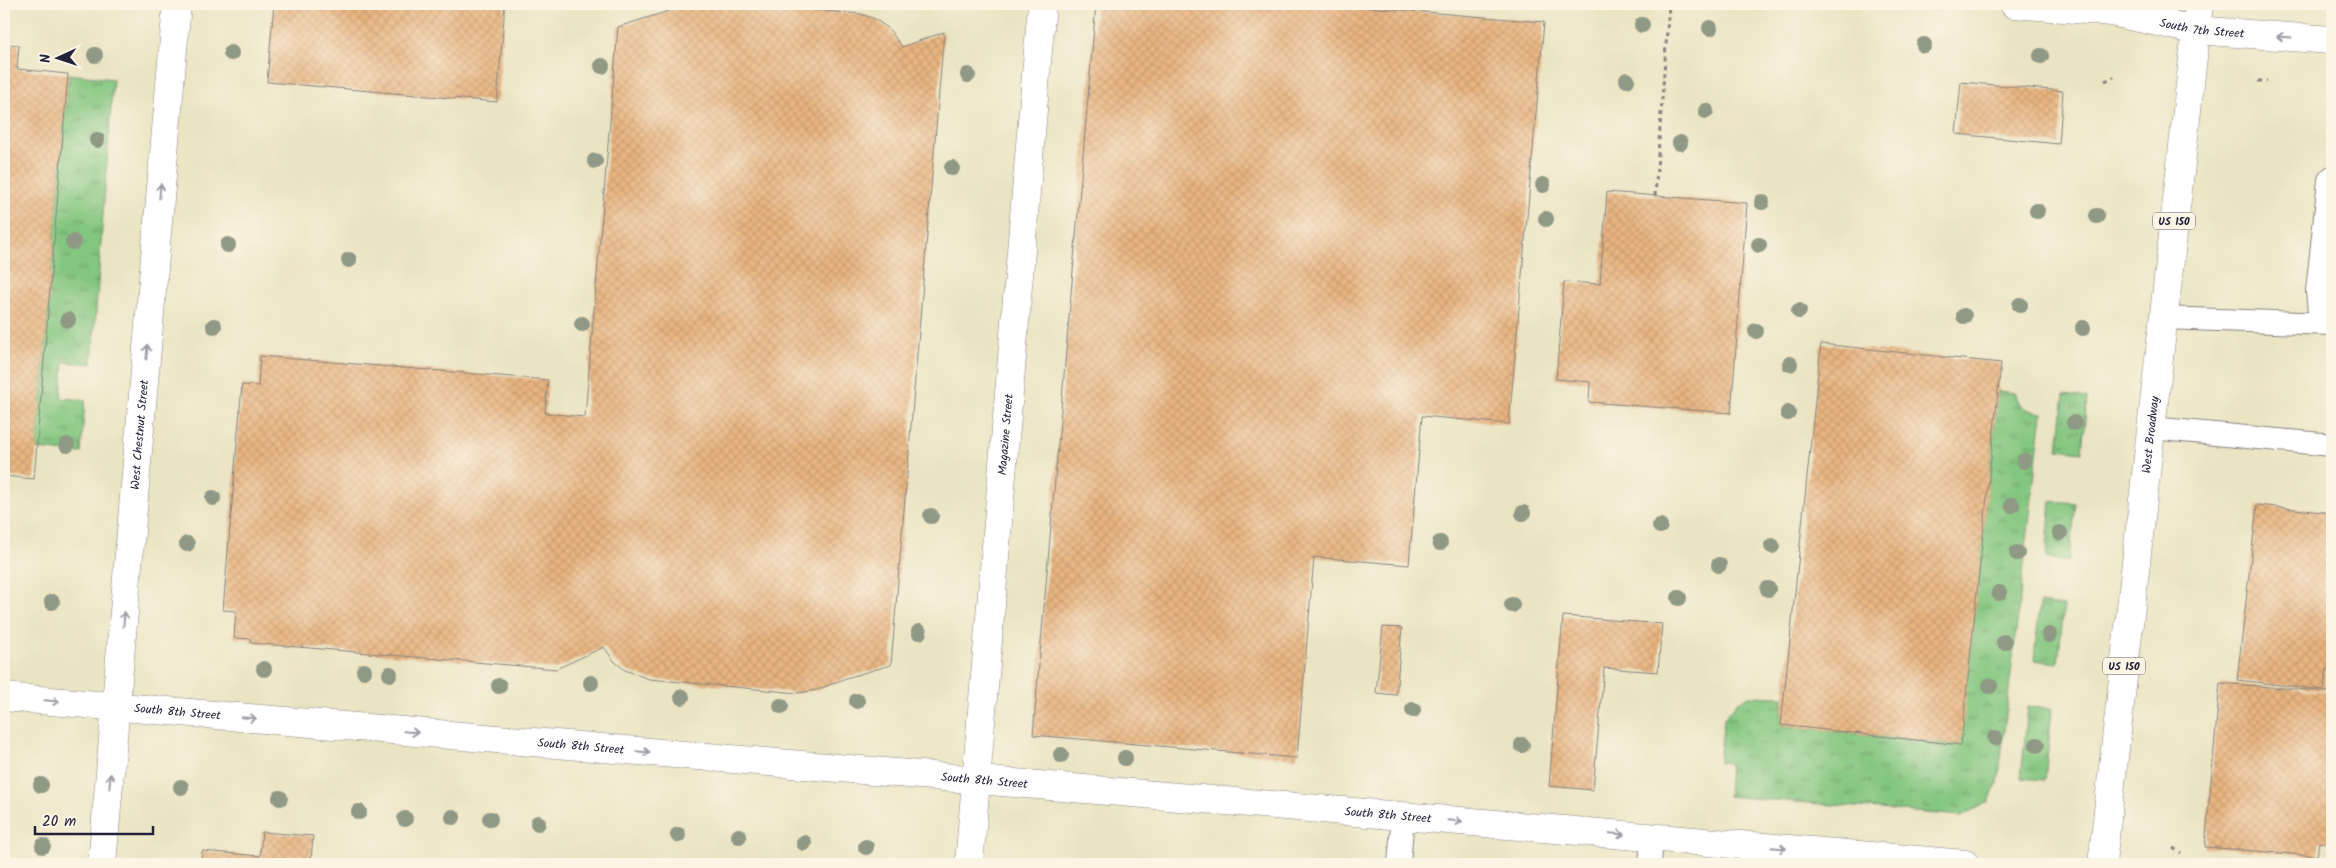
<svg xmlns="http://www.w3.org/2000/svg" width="2336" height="868" font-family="Kalam,sans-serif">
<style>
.grass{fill:url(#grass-tufts);stroke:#52745d}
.building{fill:url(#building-cross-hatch)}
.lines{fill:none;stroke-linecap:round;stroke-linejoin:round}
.lane-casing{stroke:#86837f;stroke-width:24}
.street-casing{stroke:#86837f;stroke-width:29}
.secondary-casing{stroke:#86837f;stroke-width:29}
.primary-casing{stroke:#86837f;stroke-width:29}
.path{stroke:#86837f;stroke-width:3;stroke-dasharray:4 4;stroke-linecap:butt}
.lane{stroke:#fff;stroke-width:22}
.street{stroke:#fff;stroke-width:28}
.secondary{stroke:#fff;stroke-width:28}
.primary{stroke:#fff;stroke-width:28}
.tree{fill:#8f9985}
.oneway{stroke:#9c9ca7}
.labels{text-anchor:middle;stroke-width:4.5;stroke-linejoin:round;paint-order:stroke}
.shield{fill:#fcf5e5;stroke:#63616e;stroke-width:1}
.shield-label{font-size:11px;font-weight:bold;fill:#22223b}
.street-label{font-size:12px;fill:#22223b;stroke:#fcf5e5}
</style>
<defs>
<pattern id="grass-tufts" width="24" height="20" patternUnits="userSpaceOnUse" patternTransform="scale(1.25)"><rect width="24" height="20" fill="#83c67f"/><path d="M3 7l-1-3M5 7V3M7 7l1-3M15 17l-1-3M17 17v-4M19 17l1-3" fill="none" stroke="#6ba069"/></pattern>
<pattern id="building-cross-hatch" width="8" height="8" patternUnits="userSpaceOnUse" patternTransform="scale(1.25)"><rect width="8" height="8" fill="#e9b580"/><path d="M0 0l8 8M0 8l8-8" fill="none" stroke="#c89b70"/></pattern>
</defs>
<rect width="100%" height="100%" fill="#fcf5e5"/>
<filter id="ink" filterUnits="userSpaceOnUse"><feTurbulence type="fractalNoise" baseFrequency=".02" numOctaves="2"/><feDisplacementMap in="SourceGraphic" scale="10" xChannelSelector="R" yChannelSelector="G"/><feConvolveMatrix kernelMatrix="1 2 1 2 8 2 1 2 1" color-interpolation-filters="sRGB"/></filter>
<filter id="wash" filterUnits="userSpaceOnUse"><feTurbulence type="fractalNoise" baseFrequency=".0096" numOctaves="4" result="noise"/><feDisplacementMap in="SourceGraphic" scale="20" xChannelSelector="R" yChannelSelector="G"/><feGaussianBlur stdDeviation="1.12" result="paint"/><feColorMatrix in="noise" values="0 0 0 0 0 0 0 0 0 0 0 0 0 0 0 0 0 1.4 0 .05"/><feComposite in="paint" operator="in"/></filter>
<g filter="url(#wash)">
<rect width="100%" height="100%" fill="#ebe4c3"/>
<g class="grass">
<path d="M68,74l45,5 -21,285 -28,-2 -3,36 24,2 -4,53 -45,-4z"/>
<path d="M1998,391l18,2c2,16 12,17 26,20l-44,370 -10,19 -27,14 -233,-20 2,-33 -11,-1 5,-44 13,-15 12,-7 34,1 -2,28 179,20z"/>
<path d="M2064,395l23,3 -5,54 -24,-3z"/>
<path d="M2051,501l25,2 -7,58 -23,-3z"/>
<path d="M2040,603l24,3 -6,57 -24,-3z"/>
<path d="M2028,707l24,2 -7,71 -24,-2z"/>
</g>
<g id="blocks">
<g class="building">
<path d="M274,4h231l-8,98 -230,-20z"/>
<path d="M691,4h49l121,10 14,5 14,10 13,18 42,-15 -53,633 -45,13 -29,12 -19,3 -149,-14 -24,-9 -11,-9 -10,-14 -48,22 -305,-26v-4l-17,-1 2,-27 -13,-1 19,-225 16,1 2,-30 288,24 -3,33 40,4 33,-390z"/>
<path d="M1096,4h234l214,18 -35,402 -87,-8 -13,149 -95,-8 -17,201 -264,-23z"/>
<path d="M4,44l15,1 -2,24 51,5 -34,405 -30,-3z"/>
<path d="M1961,82l102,9 -4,53 -103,-10z"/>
<path d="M1607,192l140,11 -16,210 -142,-11 1,-20 -34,-3 8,-97 36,2z"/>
<path d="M1821,344l180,19 -40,382 -180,-20z"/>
<path d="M2257,505l75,8v157l-5,-1 -3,21 -87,-10z"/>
<path d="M1563,616l99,8 -4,48 -54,-4 -11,122 -44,-4z"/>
<path d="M1383,627l19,1 -6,67 -20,-2z"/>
<path d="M2220,683l112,9v151l-13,-1 -2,14 -112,-9z"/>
<path d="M262,832l51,4 -2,24 32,4h-142l1,-13 58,5z"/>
</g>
</g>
</g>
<g filter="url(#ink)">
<use href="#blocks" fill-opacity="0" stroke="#86837f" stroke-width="1"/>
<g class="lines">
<defs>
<g id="lane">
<path d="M2163,318l169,6"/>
<path d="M2320,323l-3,-32 12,-111 3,-3"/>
<path d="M2151,428l181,17"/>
<path d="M1399,864l4,-48"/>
<path d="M1650,864l2,-27"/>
</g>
<g id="street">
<path id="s1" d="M969,864l73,-860"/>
</g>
<g id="secondary">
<path id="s2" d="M2014,4l97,8 84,18 137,10"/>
<path id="s3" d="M4,697l1961,167"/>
<path id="s4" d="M102,864l75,-860"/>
</g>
<g id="primary">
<path id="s5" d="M2102,864l97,-860"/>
</g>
</defs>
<use href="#lane" class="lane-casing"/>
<use href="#street" class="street-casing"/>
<use href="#secondary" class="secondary-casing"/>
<use href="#primary" class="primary-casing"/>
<g class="path">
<path d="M2105,81l9,-4"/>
<path d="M2258,81h9"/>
<path d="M1655,196l14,-192"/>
<path d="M2173,848l8,5"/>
</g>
<use href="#lane" class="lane"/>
<use href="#street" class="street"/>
<use href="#secondary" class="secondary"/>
<use href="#primary" class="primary"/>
</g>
<g class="tree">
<circle cx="1642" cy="25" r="8"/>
<circle cx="1710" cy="28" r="8"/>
<circle cx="1924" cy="45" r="8"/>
<circle cx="231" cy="53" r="8"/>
<circle cx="95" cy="55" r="8"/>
<circle cx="2041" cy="56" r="8"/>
<circle cx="602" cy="66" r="8"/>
<circle cx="968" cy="75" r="8"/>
<circle cx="1627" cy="80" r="8"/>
<circle cx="1706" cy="111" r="8"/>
<circle cx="97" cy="140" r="8"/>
<circle cx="1680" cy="143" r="8"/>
<circle cx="595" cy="161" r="8"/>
<circle cx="952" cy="168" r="8"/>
<circle cx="1543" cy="185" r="8"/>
<circle cx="1762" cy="202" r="8"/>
<circle cx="2037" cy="211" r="8"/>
<circle cx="2097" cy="216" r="8"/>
<circle cx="1546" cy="219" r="8"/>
<circle cx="73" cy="242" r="8"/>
<circle cx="228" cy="245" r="8"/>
<circle cx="1759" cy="245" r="8"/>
<circle cx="349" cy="260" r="8"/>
<circle cx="2020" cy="305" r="8"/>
<circle cx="1799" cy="311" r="8"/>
<circle cx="1964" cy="316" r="8"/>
<circle cx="68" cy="320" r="8"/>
<circle cx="582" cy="324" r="8"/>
<circle cx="214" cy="326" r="8"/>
<circle cx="2083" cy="328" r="8"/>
<circle cx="1756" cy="331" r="8"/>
<circle cx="1790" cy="364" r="8"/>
<circle cx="1788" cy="413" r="8"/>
<circle cx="2074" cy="423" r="8"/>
<circle cx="67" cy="445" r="8"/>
<circle cx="2024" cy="461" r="8"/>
<circle cx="213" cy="498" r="8"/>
<circle cx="2012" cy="505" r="8"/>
<circle cx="1523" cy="513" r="8"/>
<circle cx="931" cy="516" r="8"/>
<circle cx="1660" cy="526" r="8"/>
<circle cx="2060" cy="533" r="8"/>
<circle cx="1440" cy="543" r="8"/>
<circle cx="187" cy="544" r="8"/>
<circle cx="1772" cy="546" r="8"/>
<circle cx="2017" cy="553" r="8"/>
<circle cx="1719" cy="565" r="8"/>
<circle cx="1768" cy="589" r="8"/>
<circle cx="1999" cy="593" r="8"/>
<circle cx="1679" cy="598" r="8"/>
<circle cx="52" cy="602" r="8"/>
<circle cx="1512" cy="605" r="8"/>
<circle cx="919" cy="632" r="8"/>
<circle cx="2049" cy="635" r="8"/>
<circle cx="2004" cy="642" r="8"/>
<circle cx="264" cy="669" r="8"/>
<circle cx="364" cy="671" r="8"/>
<circle cx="390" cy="674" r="8"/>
<circle cx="591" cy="683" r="8"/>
<circle cx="499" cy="686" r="8"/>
<circle cx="1990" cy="686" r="8"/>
<circle cx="682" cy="697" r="8"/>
<circle cx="857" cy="701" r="8"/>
<circle cx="781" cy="706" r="8"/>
<circle cx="1413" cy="710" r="8"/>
<circle cx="1995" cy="738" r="8"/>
<circle cx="1522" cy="745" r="8"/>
<circle cx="2037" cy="745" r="8"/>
<circle cx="1061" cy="755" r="8"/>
<circle cx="1125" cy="758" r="8"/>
<circle cx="41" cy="785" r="8"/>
<circle cx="181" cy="787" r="8"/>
<circle cx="280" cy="798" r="8"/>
<circle cx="359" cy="812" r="8"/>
<circle cx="453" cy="817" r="8"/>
<circle cx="405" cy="819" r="8"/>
<circle cx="490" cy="819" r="8"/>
<circle cx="538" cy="823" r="8"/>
<circle cx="678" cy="835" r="8"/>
<circle cx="739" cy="836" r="8"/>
<circle cx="804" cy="843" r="8"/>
<circle cx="43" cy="846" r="8"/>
<circle cx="866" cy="847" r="8"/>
</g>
<defs><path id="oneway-shaft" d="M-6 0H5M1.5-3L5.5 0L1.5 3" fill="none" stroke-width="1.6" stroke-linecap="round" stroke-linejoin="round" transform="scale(1.25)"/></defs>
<g class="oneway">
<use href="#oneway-shaft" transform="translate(2284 37) rotate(-176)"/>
<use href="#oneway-shaft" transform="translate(160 191) rotate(-85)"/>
<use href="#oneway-shaft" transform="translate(147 352) rotate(-85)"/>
<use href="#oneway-shaft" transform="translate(124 619) rotate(-85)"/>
<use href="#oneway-shaft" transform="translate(52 701) rotate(5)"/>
<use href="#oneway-shaft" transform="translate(249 718) rotate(5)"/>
<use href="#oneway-shaft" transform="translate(411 732) rotate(5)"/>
<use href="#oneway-shaft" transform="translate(643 752) rotate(5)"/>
<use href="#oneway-shaft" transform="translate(110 781) rotate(-85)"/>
<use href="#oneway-shaft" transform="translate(1455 821) rotate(5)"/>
<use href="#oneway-shaft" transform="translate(1617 834) rotate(5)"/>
<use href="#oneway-shaft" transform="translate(1779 848) rotate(5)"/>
</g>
</g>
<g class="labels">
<g class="shield">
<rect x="2153" y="212.5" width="42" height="17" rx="4"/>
<rect x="2103" y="657.5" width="42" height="17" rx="4"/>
</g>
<g class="shield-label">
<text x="2174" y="225">US 150</text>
<text x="2124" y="670">US 150</text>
</g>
<g class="street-label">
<text dy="4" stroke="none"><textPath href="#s2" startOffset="190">South 7th Street</textPath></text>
<text dy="4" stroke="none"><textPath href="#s4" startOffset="431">West Chestnut Street</textPath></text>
<text dy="4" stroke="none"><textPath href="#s1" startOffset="431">Magazine Street</textPath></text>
<text dy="4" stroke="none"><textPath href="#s5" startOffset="432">West Broadway</textPath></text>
<text dy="4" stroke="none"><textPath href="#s3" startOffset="174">South 8th Street</textPath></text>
<text dy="4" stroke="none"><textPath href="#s3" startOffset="579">South 8th Street</textPath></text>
<text dy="4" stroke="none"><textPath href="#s3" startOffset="984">South 8th Street</textPath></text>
<text dy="4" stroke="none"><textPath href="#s3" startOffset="1389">South 8th Street</textPath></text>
</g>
</g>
<rect width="2336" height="868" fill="none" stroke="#fcf5e5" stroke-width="20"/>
<g transform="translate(58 58) rotate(267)" stroke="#fcf5e5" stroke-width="4" paint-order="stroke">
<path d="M0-4L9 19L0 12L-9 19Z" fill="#22223b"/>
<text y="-8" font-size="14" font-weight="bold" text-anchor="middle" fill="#22223b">N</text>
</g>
<path d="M35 826v8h118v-8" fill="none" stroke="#22223b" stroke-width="2.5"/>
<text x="42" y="826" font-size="15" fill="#22223b" stroke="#fcf5e5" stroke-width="4" paint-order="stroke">20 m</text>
</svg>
